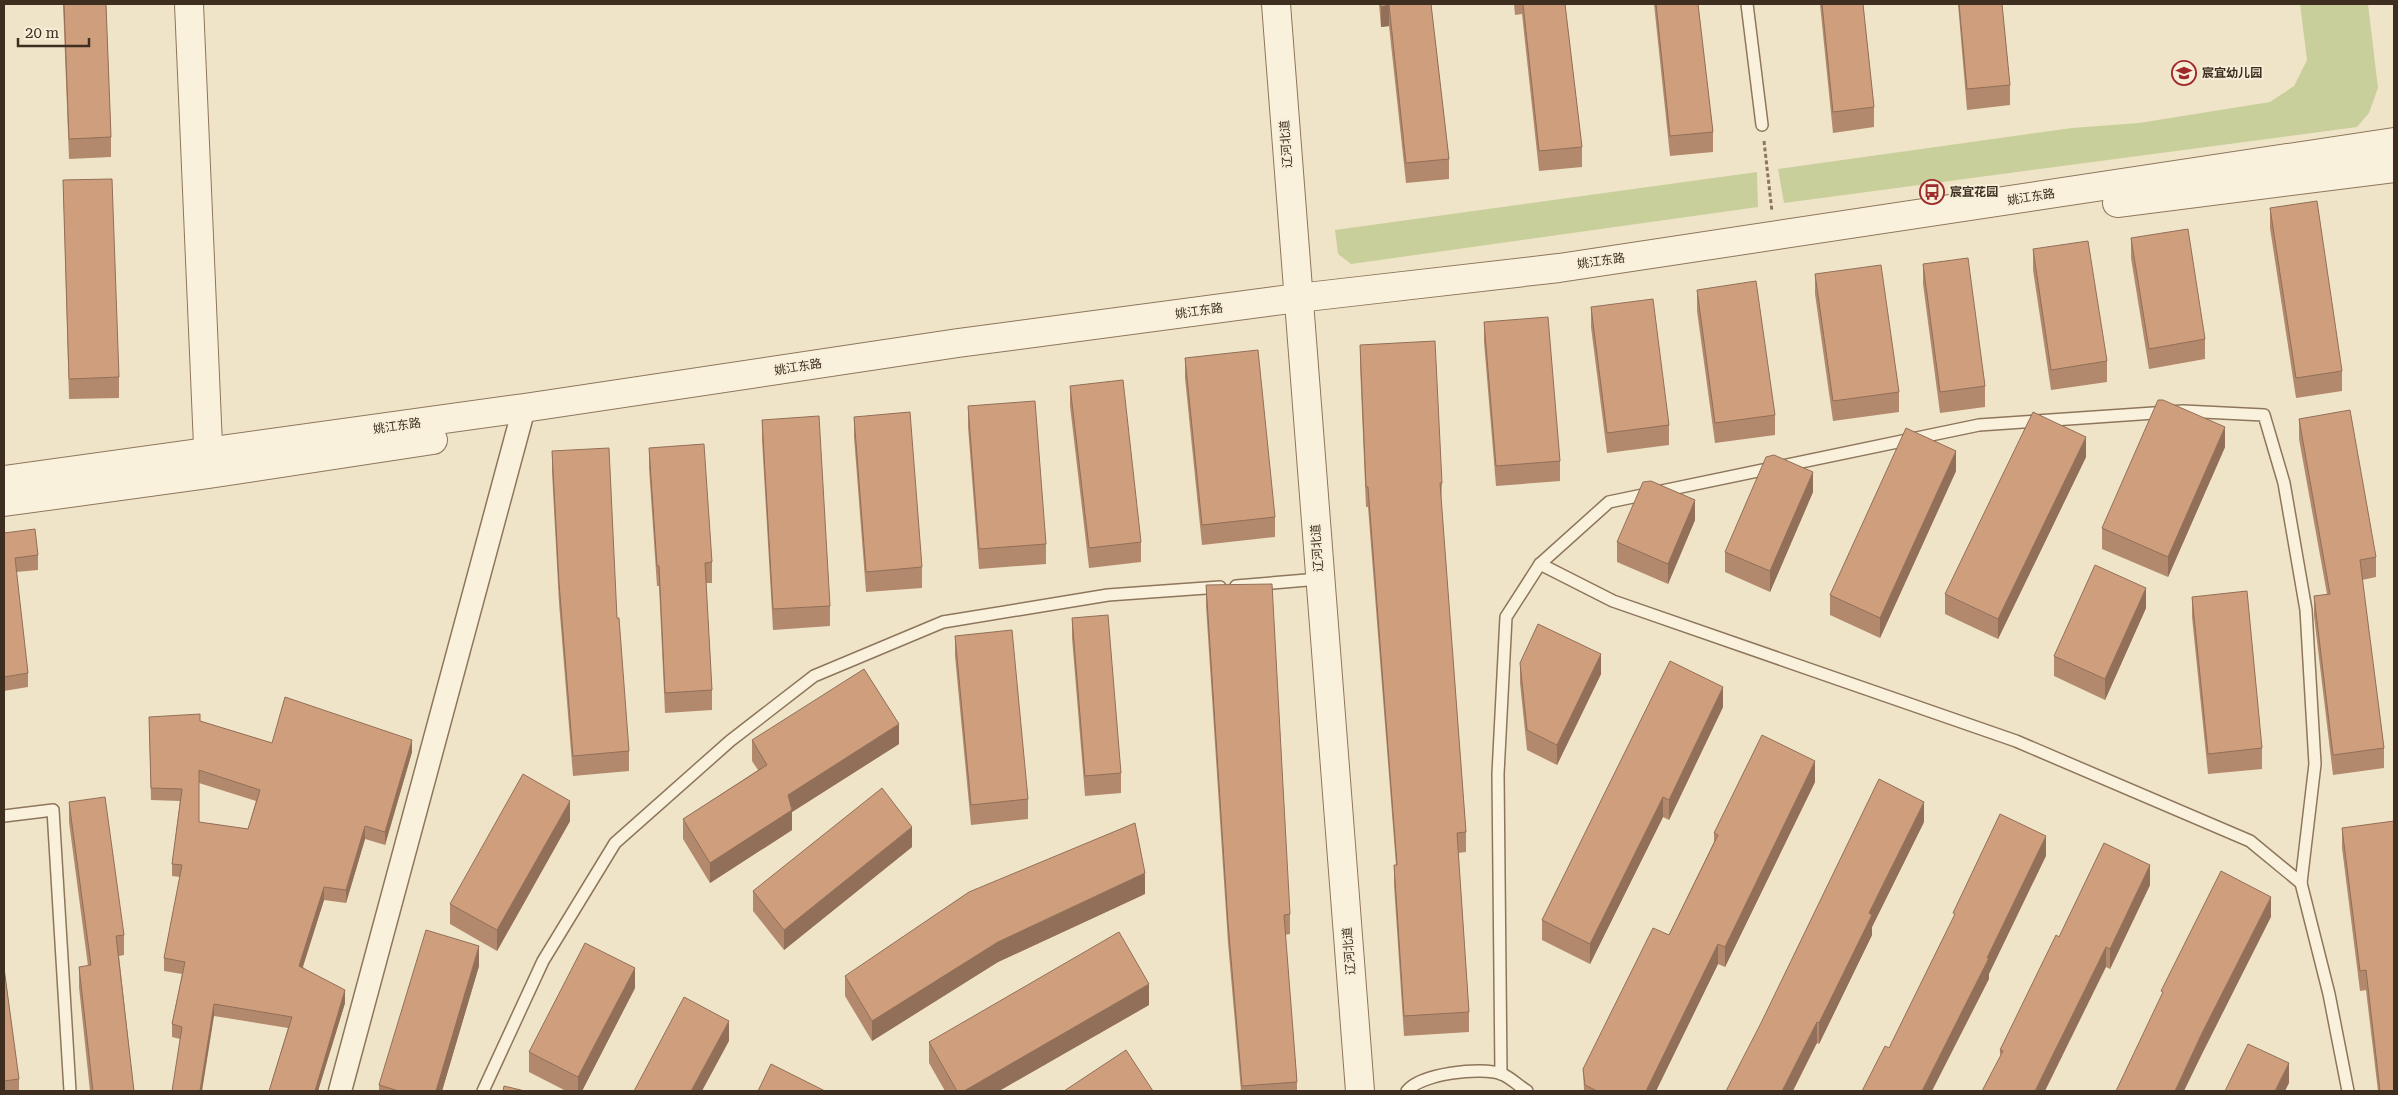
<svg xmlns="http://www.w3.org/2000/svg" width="2398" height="1095" font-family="'Roboto Serif','Noto Sans SC',serif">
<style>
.green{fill:#c9cf9b}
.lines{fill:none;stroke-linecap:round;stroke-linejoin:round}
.service-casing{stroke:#8d765c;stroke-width:14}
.minor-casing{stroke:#8d765c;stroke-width:25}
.tertiary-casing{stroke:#8d765c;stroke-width:30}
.path{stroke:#8d765c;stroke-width:3;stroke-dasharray:4 2.5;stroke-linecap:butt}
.service{stroke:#faf1dc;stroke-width:11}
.minor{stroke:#faf1dc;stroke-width:22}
.tertiary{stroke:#faf1dc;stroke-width:28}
.wall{fill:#b2896c;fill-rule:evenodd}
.shaded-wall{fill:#916f58}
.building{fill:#cf9f7d;stroke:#916f58;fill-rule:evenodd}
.labels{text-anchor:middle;stroke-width:4;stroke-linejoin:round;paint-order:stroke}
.poi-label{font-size:12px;font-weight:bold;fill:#3d2e20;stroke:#f7eed8;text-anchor:start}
.street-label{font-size:12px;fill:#3d2e20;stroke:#f7eed8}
</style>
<rect width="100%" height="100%" fill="#f0e4c8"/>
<g class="green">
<path d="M2300,4h68l10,84 -9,25 -12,14 -573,76 -6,-34 294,-41 67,-5 131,-21 24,-16 13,-26z"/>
<path d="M1757,172l1,35 -407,57 -13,-10 -3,-24z"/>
</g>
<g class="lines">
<defs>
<g id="service">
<path d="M1747,4l15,121"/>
<path d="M1540,564l73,37 403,140 234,100 51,42 28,111 19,97"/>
<path d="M1236,586l83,-7"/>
<path d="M4,816l49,-6 17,281"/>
<path d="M1501,1074l-3,-300 8,-157 34,-53 69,-62 370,-77 204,-14 81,4 20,68 22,127 9,154 -14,119"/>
<path d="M483,1091l60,-130 72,-118 115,-102 84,-65 129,-54 165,-27 112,-8"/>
<path d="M1407,1091c13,-17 74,-25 95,-17 9,4 17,12 25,17"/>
</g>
<path id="minor" d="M340,1091l184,-683"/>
<g id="tertiary">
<path d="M189,4l20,465"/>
<path d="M1276,4l84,1087"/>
<path d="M2117,203l277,-35"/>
<path d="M4,480l520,-72 434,-65 340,-45 261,-30 835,-126"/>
<path d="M4,502l205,-28 224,-34"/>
</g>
</defs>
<use href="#service" class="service-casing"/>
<use href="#minor" class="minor-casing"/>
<use href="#tertiary" class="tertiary-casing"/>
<path class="path" d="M1764,141l8,71"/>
<use href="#service" class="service"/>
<use href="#minor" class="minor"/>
<use href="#tertiary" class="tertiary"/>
</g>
<g class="wall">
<path d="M63,4h43l5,133v20l-42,2z"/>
<path d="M1379,4h52l18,155v20l-43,4 -17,-157 -8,1z"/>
<path d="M1514,4h51l17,143v20l-43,4 -17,-157 -7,1z"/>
<path d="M1654,4h44l15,128v20l-43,4z"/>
<path d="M1820,4h43l11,103v20l-41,6z"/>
<path d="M1958,4h44l8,81v20l-43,5z"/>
<path d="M63,180l56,197v21l-50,1z"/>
<path d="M2270,208l72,163v20l-46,7 -26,-170z"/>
<path d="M2131,238l74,101v20l-56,10 -18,-111z"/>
<path d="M2033,249l74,112v21l-56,8 -18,-120z"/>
<path d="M1923,264l62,122v21l-45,6 -17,-129z"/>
<path d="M1815,274l84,118v20l-66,9 -18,-127z"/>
<path d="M1697,290l78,125v20l-60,8 -18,-132z"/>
<path d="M1591,307l78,118v20l-62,8 -16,-126z"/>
<path d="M1484,322l76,139v20l-64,5 -12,-144z"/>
<path d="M1360,345l82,138 -1,20 25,329v20l-8,1 11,159v20l-65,4 -10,-151v-20h2l-28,-358h-2l-6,-142z"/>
<path d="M1185,358l90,159v20l-73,8 -17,-167z"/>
<path d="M1070,386l71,156v20l-52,6 -19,-162z"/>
<path d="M968,406l78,138v20l-67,5 -11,-142z"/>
<path d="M854,417l68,150v21l-56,4 -12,-155z"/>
<path d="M2299,419l77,138v20l-14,3 22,168v20l-51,7 -19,-159v-20l13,-2 -28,-155z"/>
<path d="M762,420l68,186v20l-57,4 -11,-190z"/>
<path d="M2225,447l-57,130 -66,-28v-21z"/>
<path d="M649,448l63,114v21h-6l6,107v20l-47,3 -6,-127h-2l-8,-118z"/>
<path d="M552,451l65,167 12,133v20l-56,5 -14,-173 -7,-131z"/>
<path d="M2086,457l-88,182 -53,-25v-20z"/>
<path d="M1956,471l-76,167 -50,-23v-20z"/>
<path d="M1813,492l-43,100 -45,-20v-20z"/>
<path d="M1695,520l-27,64 -51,-22v-20z"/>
<path d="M4,533l34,22v15l-22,2 12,101v14l-24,4z"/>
<path d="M1206,585l84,329v20l-5,1 12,147v9h-56l-13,-148 -22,-337z"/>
<path d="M2192,597l70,151v21l-54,5 -16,-157z"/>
<path d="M2146,608l-41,92 -51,-24v-20z"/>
<path d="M1072,618l49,155v20l-36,3 -13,-158z"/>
<path d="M955,636l73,163v20l-57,6 -16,-169z"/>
<path d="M1520,663l81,11 -44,91 -30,-15 -7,-67z"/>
<path d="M1723,707l-54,113 -6,-3 -73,147 -48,-24v-20z"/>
<path d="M149,717l51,4 72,22 140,9 -27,93 -20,-6 -19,64 -22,-3 -21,67 42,36 -27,88h-49l19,-63 -74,-12 -34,23 -8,-2v-13l10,-50 -18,-3v-13l16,-81 -8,-1v-12l8,-63 -29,-1zM199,783l57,18 -8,28 -49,-7z"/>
<path d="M752,740l147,4 -107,68v18l-82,53 -27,-44v-20l75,-49 -6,-9z"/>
<path d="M1815,782l-90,185 -7,-3 -62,127h-72l-1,-22 86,-134 45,-93v-9z"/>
<path d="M69,802l55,133v20l-5,1 15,135h-44l-11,-104v-20l9,-1 -19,-144z"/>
<path d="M570,821l-73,130 -47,-27v-20z"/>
<path d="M1924,822l-52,105v8l-53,109 -2,-1 -91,48z"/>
<path d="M2342,828l52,263h-16l-12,-101 -6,1 -18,-143z"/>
<path d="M912,847l-128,103 -31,-39v-20z"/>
<path d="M2150,885l-40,84 -4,-2 -106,88v-5l59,-113z"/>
<path d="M1145,894l-147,68 -126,79 -27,-45v-20z"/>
<path d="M479,966l-37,125h-63v-6z"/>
<path d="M4,968l15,111v12h-15z"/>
<path d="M635,988l-53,103h-16l-37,-19v-20z"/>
<path d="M1149,1005l-150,86h-54l-16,-28v-21z"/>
</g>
<g class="shaded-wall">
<path d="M1389,5v21l-8,1v-20z"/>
<path d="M2225,427v20l-57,130v-20z"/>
<path d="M2086,437v20l-88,182v-20z"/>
<path d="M1956,451v20l-76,167v-20z"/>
<path d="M1813,472v20l-43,100v-21z"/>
<path d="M1695,500v20l-27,64v-20z"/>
<path d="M2146,588v20l-41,92v-21z"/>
<path d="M1601,654v20l-44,91v-20z"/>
<path d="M1723,687v20l-54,113v-20z"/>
<path d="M899,724v20l-107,68v18l-82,53v-20l78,-68z"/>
<path d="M412,740v12l-27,93v-13z"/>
<path d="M1815,761v21l-90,185v-20z"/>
<path d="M1663,797v20l-73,147v-20z"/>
<path d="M570,801v20l-73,130v-21z"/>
<path d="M1924,802v20l-52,105v8l-53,109v-21l50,-110z"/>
<path d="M365,826v13l-19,64v-13z"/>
<path d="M912,827v20l-128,103v-20z"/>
<path d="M2046,836v20l-57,118v5l-57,112h-10z"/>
<path d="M2150,865v20l-40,84v-20z"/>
<path d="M1145,873v21l-147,68 -126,79v-20l126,-79z"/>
<path d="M324,887v13l-25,78v-12z"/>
<path d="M2271,897v20l-69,137 -18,37h-9l27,-58z"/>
<path d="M1718,944v20l-62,127h-10z"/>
<path d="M479,946v20l-37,125h-6z"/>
<path d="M2106,947v20l-61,124h-10z"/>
<path d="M635,968v20l-53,103h-4v-14z"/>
<path d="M1149,984v21l-150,86h-35z"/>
<path d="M345,990v13l-27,88h-3z"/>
<path d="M214,1004v12l-12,75h-2z"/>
<path d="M729,1021v20l-27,50h-11z"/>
<path d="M1817,1022v21l-24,48h-11z"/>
<path d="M2289,1063v20l-4,8h-10z"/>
</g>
<g class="building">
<path d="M64,4h42l5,133 -42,2z"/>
<path d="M1381,4h50l18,155 -43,4 -17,-158 -8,2z"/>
<path d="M1523,4h42l17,143 -43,4z"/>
<path d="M1656,4h42l15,128 -43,4z"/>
<path d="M1822,4h41l11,103 -41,5z"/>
<path d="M1959,4h43l8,81 -43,4z"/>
<path d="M112,179l7,198 -50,2 -6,-199z"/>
<path d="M2317,201l25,170 -46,7 -26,-170z"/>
<path d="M2188,229l17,110 -56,10 -18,-111z"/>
<path d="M2088,241l19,120 -56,9 -18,-121z"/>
<path d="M1968,258l17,128 -45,6 -17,-128z"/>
<path d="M1881,265l18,127 -66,9 -18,-127z"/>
<path d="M1756,281l19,134 -60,8 -18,-133z"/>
<path d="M1653,299l16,126 -62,8 -16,-126z"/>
<path d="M1548,317l12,144 -64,5 -12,-144z"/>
<path d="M1435,341l7,142h-2l26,349 -9,1 12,179 -65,4 -10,-151h3l-29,-378h-2l-6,-142z"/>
<path d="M1258,350l17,167 -73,8 -17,-167z"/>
<path d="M1123,380l18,162 -52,6 -19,-162z"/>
<path d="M2158,400h5l62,27 -57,130 -66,-29z"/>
<path d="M1035,401l11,143 -67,5 -11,-143z"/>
<path d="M2350,410l26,147 -16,3 24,188 -51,7 -19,-159 16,-2 -31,-175z"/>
<path d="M910,412l12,155 -56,5 -12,-155z"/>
<path d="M2033,412l53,25 -88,182 -53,-25z"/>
<path d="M819,416l11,190 -57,3 -11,-189z"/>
<path d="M1906,428l50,23 -76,167 -50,-23z"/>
<path d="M704,444l8,118 -7,1 7,127 -47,3 -6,-127h-2l-8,-118z"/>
<path d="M609,448l8,170h2l10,133 -56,5 -14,-173 -7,-132z"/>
<path d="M1774,455l39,17 -43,99 -45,-19 41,-95z"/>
<path d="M1651,481l44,19 -27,64 -51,-22 26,-60z"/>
<path d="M35,529l3,26 -23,3 13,115 -24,4v-144z"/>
<path d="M2095,565l51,23 -41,91 -51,-23z"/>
<path d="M1272,584l18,330 -6,1 13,167 -55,4 -14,-163 -22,-338z"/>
<path d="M2247,591l15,157 -54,6 -16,-157z"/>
<path d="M1108,615l13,158 -36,3 -13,-158z"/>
<path d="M1538,624l63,30 -44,91 -30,-15 -7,-67z"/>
<path d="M1012,630l16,169 -57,6 -16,-169z"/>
<path d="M1670,661l53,26 -54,113 -6,-3 -73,147 -48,-24z"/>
<path d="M864,669l35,55 -111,71 4,15 -82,53 -27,-44 84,-54 -15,-25z"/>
<path d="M285,697l127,43 -27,92 -20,-6 -19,64 -22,-3 -25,79 46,24 -30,101h-46l23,-74 -78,-13 -14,87h-28l10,-64 -10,-3 13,-62 -21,-4 18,-93 -10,-1 10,-75 -31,-1 -2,-71 51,-3v7l72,22zM199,770l61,20 -12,39 -49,-7z"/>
<path d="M1762,735l53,26 -90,186 -7,-3 -72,147h-49l-12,-6 -2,-16 70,-141 16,7 49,-100 -4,-2z"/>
<path d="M523,774l47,27 -73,129 -47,-26z"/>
<path d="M1879,779l45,23 -55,111 3,2 -53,108 -2,-1 -35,69h-56l35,-68z"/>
<path d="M882,788l30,39 -128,103 -31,-39z"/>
<path d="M105,797l19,138 -8,1 18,155h-41l-14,-124 12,-2 -22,-163z"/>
<path d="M2000,814l46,22 -59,122h2l-67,133h-60l23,-45 4,2 66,-134 -2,-1z"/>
<path d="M2394,821v270h-14l-14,-121 -6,1 -18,-143z"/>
<path d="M1135,823l10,50 -147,69 -126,79 -27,-45 124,-84z"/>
<path d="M2104,843l46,22 -40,84 -4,-2 -71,144h-53l21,-40 -3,-1 56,-115 3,2z"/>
<path d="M2221,871l50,26 -69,136 -27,58h-59l47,-99 -2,-1z"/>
<path d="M426,930l53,16 -43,145h-37l-20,-6z"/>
<path d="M1119,932l30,52 -185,107h-7l-28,-49z"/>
<path d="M585,943l50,25 -57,109 -49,-25z"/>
<path d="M4,968l15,111 -15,2z"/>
<path d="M684,997l45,24 -38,70h-57z"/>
<path d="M2248,1044l41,19 -14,28h-50z"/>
<path d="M1126,1050l27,41h-89z"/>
<path d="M771,1064l54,27h-67z"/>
<path d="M504,1086l21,5h-22z"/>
</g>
<defs>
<symbol id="school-ring" viewBox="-11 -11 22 22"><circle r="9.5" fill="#f7eed8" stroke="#9e2a2b" stroke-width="1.5"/><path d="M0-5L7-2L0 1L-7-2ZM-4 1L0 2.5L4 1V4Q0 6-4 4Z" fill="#9e2a2b"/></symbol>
<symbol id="bus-ring" viewBox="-11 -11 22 22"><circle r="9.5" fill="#f7eed8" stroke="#9e2a2b" stroke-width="1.5"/><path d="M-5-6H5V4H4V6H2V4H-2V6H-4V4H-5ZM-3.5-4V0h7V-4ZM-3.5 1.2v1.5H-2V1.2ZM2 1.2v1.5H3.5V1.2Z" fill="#9e2a2b"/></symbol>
</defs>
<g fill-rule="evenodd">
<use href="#school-ring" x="2170" y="59" width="28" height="28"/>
<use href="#bus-ring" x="1918" y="178" width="28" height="28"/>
</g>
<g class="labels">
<g class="poi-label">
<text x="2202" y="77">宸宜幼儿园</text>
<text x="1950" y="196">宸宜花园</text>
</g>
<g class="street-label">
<text transform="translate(1286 144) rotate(-94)" y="4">辽河北道</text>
<text transform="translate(2031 197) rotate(-9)" y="4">姚江东路</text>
<text transform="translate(1601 261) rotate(-8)" y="4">姚江东路</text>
<text transform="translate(1199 311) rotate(-8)" y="4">姚江东路</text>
<text transform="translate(798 367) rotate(-9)" y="4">姚江东路</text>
<text transform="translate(397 426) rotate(-8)" y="4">姚江东路</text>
<text transform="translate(1317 548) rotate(-94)" y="4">辽河北道</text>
<text transform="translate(1349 951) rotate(-95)" y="4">辽河北道</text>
</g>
</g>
<rect width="2398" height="1095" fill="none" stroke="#3d2e20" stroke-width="10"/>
<path d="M18 38v8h71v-8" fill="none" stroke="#3d2e20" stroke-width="2.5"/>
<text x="25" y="38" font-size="15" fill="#3d2e20" stroke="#f7eed8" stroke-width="4" paint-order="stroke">20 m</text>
</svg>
